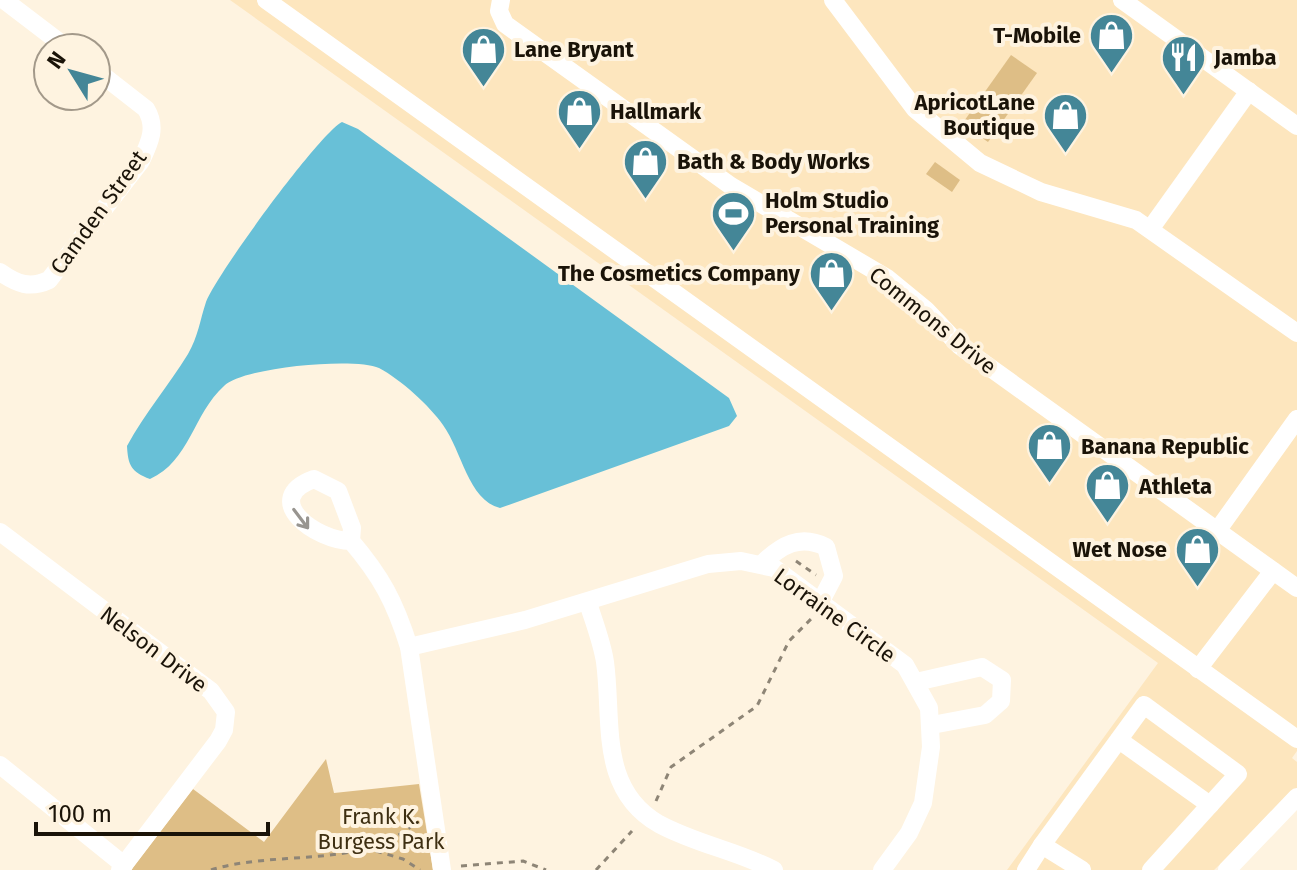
<svg xmlns="http://www.w3.org/2000/svg" width="1297" height="870" font-family="'Fira Sans',sans-serif">
<style>
.built{fill:#fde6be}
.green{fill:#debe86}
.water{fill:#68c0d7}
.lines{fill:none;stroke-linecap:round;stroke-linejoin:round}
.path{stroke:#8e8576;stroke-width:3;stroke-dasharray:6 6;stroke-linecap:butt}
.minor{stroke:#fff;stroke-width:18}
.oneway{stroke:#989590}
.labels{text-anchor:middle;stroke-width:8;stroke-linejoin:round;paint-order:stroke}
.poi-label{font-size:22px;font-weight:bold;fill:#1a1308;stroke:#fef3e0;text-anchor:start}
.street-label{font-size:22px;fill:#1a1308;stroke:#fef3e0}
.park-label{font-size:22px;fill:#3e2f12;stroke:#fef3e0}
</style>
<rect width="100%" height="100%" fill="#fef3e0"/>
<path class="built" d="M230,0h1067v751l-5,7 5,4v28l-83,80h-207l151,-207z"/>
<g class="green">
<path d="M1011,55l26,18 -49,69 -26,-18z"/>
<path d="M935,162l25,18 -8,12 -26,-18z"/>
<path d="M326,759l8,34 85,-9 14,86h-302l62,-81 71,53z"/>
</g>
<path class="water" d="M342,122l16,7 371,269 8,18 -8,10 -229,82c-32,-8 -38,-57 -57,-83 -13,-19 -43,-46 -64,-57 -24,-11 -136,-1 -155,18 -31,28 -34,75 -74,93 -19,-7 -22,-14 -23,-33 18,-33 42,-61 61,-92 10,-17 12,-34 18,-52 10,-27 113,-168 136,-180z"/>
<g class="lines">
<g class="path">
<path d="M796,561l20,14"/>
<path d="M656,801l15,-34 86,-61 32,-65 23,-23"/>
<path d="M376,851l27,8 17,11"/>
<path d="M461,866l62,-5 23,9"/>
<path d="M211,870c67,-21 154,0 205,-48"/>
<path d="M596,870l36,-39"/>
</g>
<g class="minor">
<path d="M4,0l63,48"/>
<path d="M266,0l1031,739"/>
<path d="M501,0l-2,11 6,13 226,162 156,92 39,32 34,36 337,242"/>
<path d="M833,0l82,109 65,54 61,29 95,28 161,113"/>
<path d="M1122,0l175,126"/>
<path d="M1151,228l98,-137"/>
<path d="M0,272c17,12 30,17 49,8l92,-119c9,-19 16,-34 5,-52l-50,-39"/>
<path d="M1217,531l80,-112"/>
<path d="M0,532l211,159 15,21 -2,18 -6,11 -98,129"/>
<path d="M351,541c-35,0 -92,-42 -37,-62l24,12 14,37 -1,13c30,35 44,61 58,106l33,223"/>
<path d="M762,564c19,-19 38,-30 64,-17l8,29 -13,25"/>
<path d="M588,603c6,19 14,39 17,59 8,59 -7,127 54,162 37,20 78,27 115,46"/>
<path d="M409,647l116,-27 183,-56 33,-3 33,7 131,97 24,43 2,39 -8,56 -14,30 -27,37"/>
<path d="M1198,669l75,-98"/>
<path d="M916,682l66,-15 20,13 -1,21 -16,14 -53,10"/>
<path d="M1119,740l91,65"/>
<path d="M0,765l124,100"/>
<path d="M1026,870l16,-25"/>
<path d="M1082,870l-40,-25 102,-140 94,69 -87,96"/>
<path d="M1227,870l70,-73"/>
</g>
</g>
<defs><path id="oneway-shaft" d="M-6 0H5M1.5-3L5.5 0L1.5 3" fill="none" stroke-width="1.6" stroke-linecap="round" stroke-linejoin="round" transform="scale(2)"/></defs>
<use class="oneway" href="#oneway-shaft" transform="translate(301 519) rotate(53)"/>
<defs>
<symbol id="shop-pin" viewBox="-11 -11 22 30"><path d="M0 17L-7.5 6A9.5 9.5 0 1 1 7.5 6Z" fill="#448697" stroke="#fef3e0"/><path d="M-5-2.5h2.3a2.7 3.5 0 0 1 5.4 0H5L5.5 6h-11ZM-1.5-2.5h3a1.5 2.3 0 0 0-3 0Z" fill="#fff"/></symbol>
<symbol id="restaurant-pin" viewBox="-11 -11 22 30"><path d="M0 17L-7.5 6A9.5 9.5 0 1 1 7.5 6Z" fill="#448697" stroke="#fef3e0"/><path d="M-5-6h1v4h1v-4h1v4h1v-4h1v5L-1.5 .5V6h-2V.5L-5-1ZM5-6V6H3V1.5H1.5Q1.5-4 5-6Z" fill="#fff"/></symbol>
<symbol id="stadium-pin" viewBox="-11 -11 22 30"><path d="M0 17L-7.5 6A9.5 9.5 0 1 1 7.5 6Z" fill="#448697" stroke="#fef3e0"/><path d="M0-5a6.5 5 0 1 0 0 10a6.5 5 0 1 0 0-10ZM-3.5-1.8h7v3.6h-7Z" fill="#fff"/></symbol>
</defs>
<g fill-rule="evenodd">
<use href="#shop-pin" x="1086" y="10" width="51" height="69"/>
<use href="#shop-pin" x="458" y="24" width="51" height="69"/>
<use href="#restaurant-pin" x="1158" y="32" width="51" height="69"/>
<use href="#shop-pin" x="554" y="86" width="51" height="69"/>
<use href="#shop-pin" x="1040" y="90" width="51" height="69"/>
<use href="#shop-pin" x="620" y="136" width="51" height="69"/>
<use href="#stadium-pin" x="708" y="188" width="51" height="69"/>
<use href="#shop-pin" x="806" y="248" width="51" height="69"/>
<use href="#shop-pin" x="1024" y="420" width="51" height="69"/>
<use href="#shop-pin" x="1082" y="460" width="51" height="69"/>
<use href="#shop-pin" x="1172" y="524" width="51" height="69"/>
</g>
<g class="labels">
<g class="poi-label">
<text x="1081" y="43" text-anchor="end">T-Mobile</text>
<text x="514" y="57">Lane Bryant</text>
<text x="1214" y="65">Jamba</text>
<text x="1035" y="110" text-anchor="end">ApricotLane<tspan x="1035" dy="25">Boutique</tspan></text>
<text x="610" y="119">Hallmark</text>
<text x="677" y="169">Bath &amp; Body Works</text>
<text x="765" y="208">Holm Studio<tspan x="765" dy="25">Personal Training</tspan></text>
<text x="800" y="281" text-anchor="end">The Cosmetics Company</text>
<text x="1081" y="454">Banana Republic</text>
<text x="1139" y="494">Athleta</text>
<text x="1167" y="557" text-anchor="end">Wet Nose</text>
</g>
<g class="street-label">
<text transform="translate(98 212) rotate(-54)" y="8">Camden Street</text>
<text transform="translate(933 320) rotate(39)" y="8">Commons Drive</text>
<text transform="translate(835 615) rotate(36)" y="8">Lorraine Circle</text>
<text transform="translate(154 649) rotate(37)" y="8">Nelson Drive</text>
</g>
<g class="park-label">
<text x="381" y="824">Frank K.<tspan x="381" dy="25">Burgess Park</tspan></text>
</g>
</g>
<g transform="translate(72 72) rotate(307)"><circle r="38" fill="#fef3e0" stroke="#a3998a" stroke-width="2"/>
<path d="M0-6L14 30L0 20L-14 30Z" fill="#448697"/>
<text y="-12" font-size="22" font-weight="bold" text-anchor="middle" fill="#1a1308">N</text>
</g>
<path d="M36 822v12h232v-12" fill="none" stroke="#1a1308" stroke-width="4"/>
<text x="48" y="822" font-size="24" fill="#1a1308" stroke="#fef3e0" stroke-width="6" paint-order="stroke">100 m</text>
</svg>
